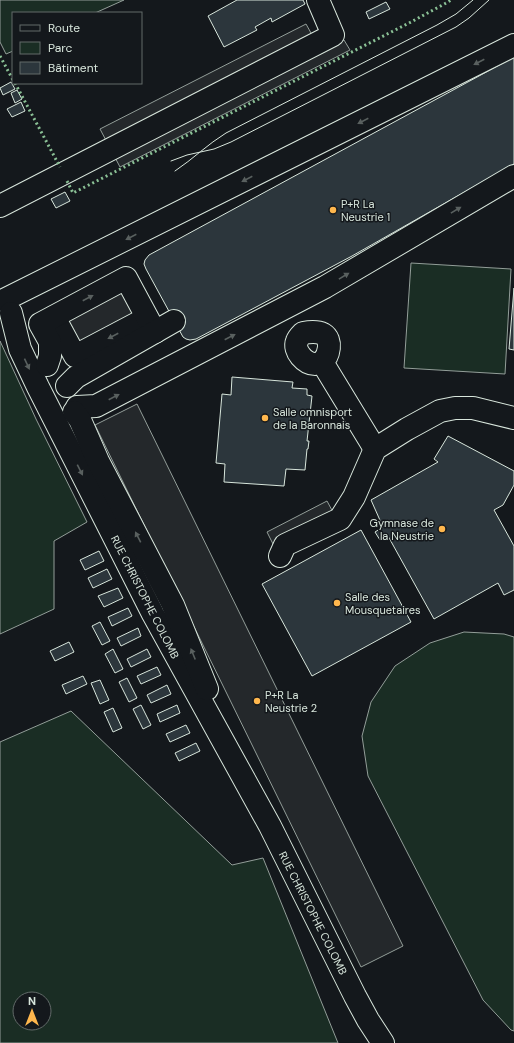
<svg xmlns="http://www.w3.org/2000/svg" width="514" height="1043" font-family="'DM Sans',sans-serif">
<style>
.green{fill:#1a2d24;stroke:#939e99;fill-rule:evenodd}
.parking{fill:#24282b;stroke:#939e99}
.building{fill:#2c363c;stroke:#d8e6dc}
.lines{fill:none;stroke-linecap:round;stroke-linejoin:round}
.minor-casing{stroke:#d8e6dc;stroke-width:24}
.minor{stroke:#14181c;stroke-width:22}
.tram{stroke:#d8e6dc;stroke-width:1}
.hedge{stroke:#8ac095;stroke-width:3;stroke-dasharray:2 3;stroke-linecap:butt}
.oneway{fill:#59605f}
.poi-dot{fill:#ffb74d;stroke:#14181c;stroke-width:1.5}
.labels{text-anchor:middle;stroke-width:3;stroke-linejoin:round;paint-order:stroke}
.poi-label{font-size:11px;fill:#d8e6dc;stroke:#14181c;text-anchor:start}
.street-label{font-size:11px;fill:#d8e6dc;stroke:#14181c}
</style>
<rect width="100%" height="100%" fill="#14181c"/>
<g class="green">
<path d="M0,0h124l-29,13h-82v38l-7,3 -6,-12z"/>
<path d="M411,263l100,6 -6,105 -101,-6z"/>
<path d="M0,341l36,78 51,103 -33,19v68l-54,25z"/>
<path d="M464,632l40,2 10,3v394l-3,-1 -28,-30 -115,-224 -6,-40 9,-34 24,-36 35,-23z"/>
<path d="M71,711l161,154 31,-7 75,185h-338v-301zM20,999h24v24h-24z"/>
</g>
<g class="parking">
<path d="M306,24l15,27 23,-11 6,10 -230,117 -20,-38z"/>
<path d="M129,267l28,54 -77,43 -36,-19 -14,-27z"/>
<path d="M137,404l266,542 -42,21 -266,-542z"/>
<path d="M327,501l7,13 -60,32 -7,-14z"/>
</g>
<g class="building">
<path d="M237,0h66l2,4 -33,18 -1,-4 -16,9 2,3 -33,17 -16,-31z"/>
<path d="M386,2l4,7 -21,10 -3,-7z"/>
<path d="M514,57v107l-162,92 -156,83 -6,1 -4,-1 -3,-2 -37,-68 -2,-5 1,-4 4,-5z"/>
<path d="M11,82l4,7 -12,6 -3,-7z"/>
<path d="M17,90l5,9 -7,4 -4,-10z"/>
<path d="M21,102l4,9 -13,6 -5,-8z"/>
<path d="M65,192l5,9 -14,7 -5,-9z"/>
<path d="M514,288v62l-5,-1z"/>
<path d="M232,377l61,5 -1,6 15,1v6l5,1 -5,45h2l-1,8h-1l-2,21 -19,-1 -2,17 -60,-4 1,-18 -9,-1 6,-69 9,1z"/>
<path d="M448,436l66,35v14l-11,20 -9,5 20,36v44l-10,5 -6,-12 -64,36 -46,-83 -8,4 -5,-8 8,-5 -12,-27 67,-38 -4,-3z"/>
<path d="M361,530l50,92 -99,54 -50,-92z"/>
<path d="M99,551l5,10 -19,9 -5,-10z"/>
<path d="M107,569l5,10 -19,9 -5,-10z"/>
<path d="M118,588l5,10 -19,9 -6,-11z"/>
<path d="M128,608l4,8 -20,10 -4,-9z"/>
<path d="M100,622l10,19 -8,4 -10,-19z"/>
<path d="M138,628l3,8 -20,10 -4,-8z"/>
<path d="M69,642l5,10 -19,9 -5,-10z"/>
<path d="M113,649l10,20 -8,4 -10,-19z"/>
<path d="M147,649l4,8 -20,10 -4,-8z"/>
<path d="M157,667l4,8 -20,9 -4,-8z"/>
<path d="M83,676l4,8 -21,10 -4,-9z"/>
<path d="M127,678l10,20 -8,4 -10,-20z"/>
<path d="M100,680l9,20 -9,4 -9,-21z"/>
<path d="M167,685l4,9 -20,9 -4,-8z"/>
<path d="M141,705l10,20 -8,4 -10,-20z"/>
<path d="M177,705l3,8 -20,9 -3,-8z"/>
<path d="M113,708l9,20 -9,4 -9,-20z"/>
<path d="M186,725l4,8 -20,9 -4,-8z"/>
<path d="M196,743l4,8 -21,10 -4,-8z"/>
</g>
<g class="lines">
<defs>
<g id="minor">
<path d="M0,206l333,-171 -15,-35"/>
<path d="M4,300l510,-255"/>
<path d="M11,313l9,36 18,38 115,227 117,212 85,170 13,24 15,23"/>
<path d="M54,317l21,39 72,-38"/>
<path d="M322,362c-2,1 -4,2 -7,2 -10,0 -22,-13 -18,-23 1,-3 4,-6 6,-8 6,-1 14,-2 20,1 10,6 6,22 -1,28l53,87"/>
<path d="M47,365l3,-9v-14l-10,-18 86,-46 29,54"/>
<path d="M67,386l9,-9 98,-56"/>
<path d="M77,407l19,-1 229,-119 189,-111"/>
<path d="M74,412l6,8 18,41 75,144 34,84"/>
<path d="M280,556l5,-11 55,-26 14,-22 21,-48 32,-20 33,-18 15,-3h18l41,10"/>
</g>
</defs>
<use href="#minor" class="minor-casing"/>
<use href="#minor" class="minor"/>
<g class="tram">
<path d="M171,161l16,-6 27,-6 17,-7 225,-115 13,-9 20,-18"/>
<path d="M175,171c18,-12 33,-27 51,-38l211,-108 19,-11 17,-14"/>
</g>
<g class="hedge">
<path d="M0,56l13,24"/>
<path d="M15,83l45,84"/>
<path d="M67,181l6,12 338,-171 37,-20 3,-2"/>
</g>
</g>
<defs><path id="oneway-solid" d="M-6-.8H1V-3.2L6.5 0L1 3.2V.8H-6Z"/></defs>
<g class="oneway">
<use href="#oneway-solid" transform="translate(479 62) rotate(153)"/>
<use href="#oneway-solid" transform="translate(363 121) rotate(153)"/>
<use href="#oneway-solid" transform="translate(247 179) rotate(153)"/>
<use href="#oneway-solid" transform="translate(456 210) rotate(-31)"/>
<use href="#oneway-solid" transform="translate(131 237) rotate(153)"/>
<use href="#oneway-solid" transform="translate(344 276) rotate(-31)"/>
<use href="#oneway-solid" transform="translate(88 298) rotate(-28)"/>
<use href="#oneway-solid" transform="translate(113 336) rotate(152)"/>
<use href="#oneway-solid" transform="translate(230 337) rotate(-27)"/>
<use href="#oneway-solid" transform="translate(27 364) rotate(65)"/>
<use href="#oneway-solid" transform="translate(114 397) rotate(-27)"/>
<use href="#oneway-solid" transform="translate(80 470) rotate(63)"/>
<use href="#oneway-solid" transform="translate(138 537) rotate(-117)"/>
<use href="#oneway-solid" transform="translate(193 654) rotate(-112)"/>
</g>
<g class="poi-dot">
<circle cx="333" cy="210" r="4"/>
<circle cx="265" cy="418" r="4"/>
<circle cx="442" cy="529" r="4"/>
<circle cx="337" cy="603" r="4"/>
<circle cx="257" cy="701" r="4"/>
</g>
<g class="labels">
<g class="poi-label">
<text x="341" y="208">P+R La<tspan x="341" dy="13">Neustrie 1</tspan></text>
<text x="273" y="416">Salle omnisport<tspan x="273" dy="13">de la Baronnais</tspan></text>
<text x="434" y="527" text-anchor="end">Gymnase de<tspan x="434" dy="13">la Neustrie</tspan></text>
<text x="345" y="601">Salle des<tspan x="345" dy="13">Mousquetaires</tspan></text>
<text x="265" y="699">P+R La<tspan x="265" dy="13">Neustrie 2</tspan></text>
</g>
<g class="street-label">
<text transform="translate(145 597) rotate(63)" y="4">RUE CHRISTOPHE COLOMB</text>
<text transform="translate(313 913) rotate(63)" y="4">RUE CHRISTOPHE COLOMB</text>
</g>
</g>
<rect x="12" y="12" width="130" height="72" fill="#14181c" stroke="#626a69"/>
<rect x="20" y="25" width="20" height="6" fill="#14181c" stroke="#626a69"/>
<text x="48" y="32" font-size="12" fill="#d8e6dc">Route</text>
<rect x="20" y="42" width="20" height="12" fill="#1a2d24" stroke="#626a69"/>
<text x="48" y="52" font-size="12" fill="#d8e6dc">Parc</text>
<rect x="20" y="62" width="20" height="12" fill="#2c363c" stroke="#626a69"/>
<text x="48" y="72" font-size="12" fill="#d8e6dc">Bâtiment</text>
<g transform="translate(32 1011)"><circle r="19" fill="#14181c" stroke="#626a69"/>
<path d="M0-3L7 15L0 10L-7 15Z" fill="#ffb74d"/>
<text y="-6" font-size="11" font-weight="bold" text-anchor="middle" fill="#d8e6dc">N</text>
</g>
</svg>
